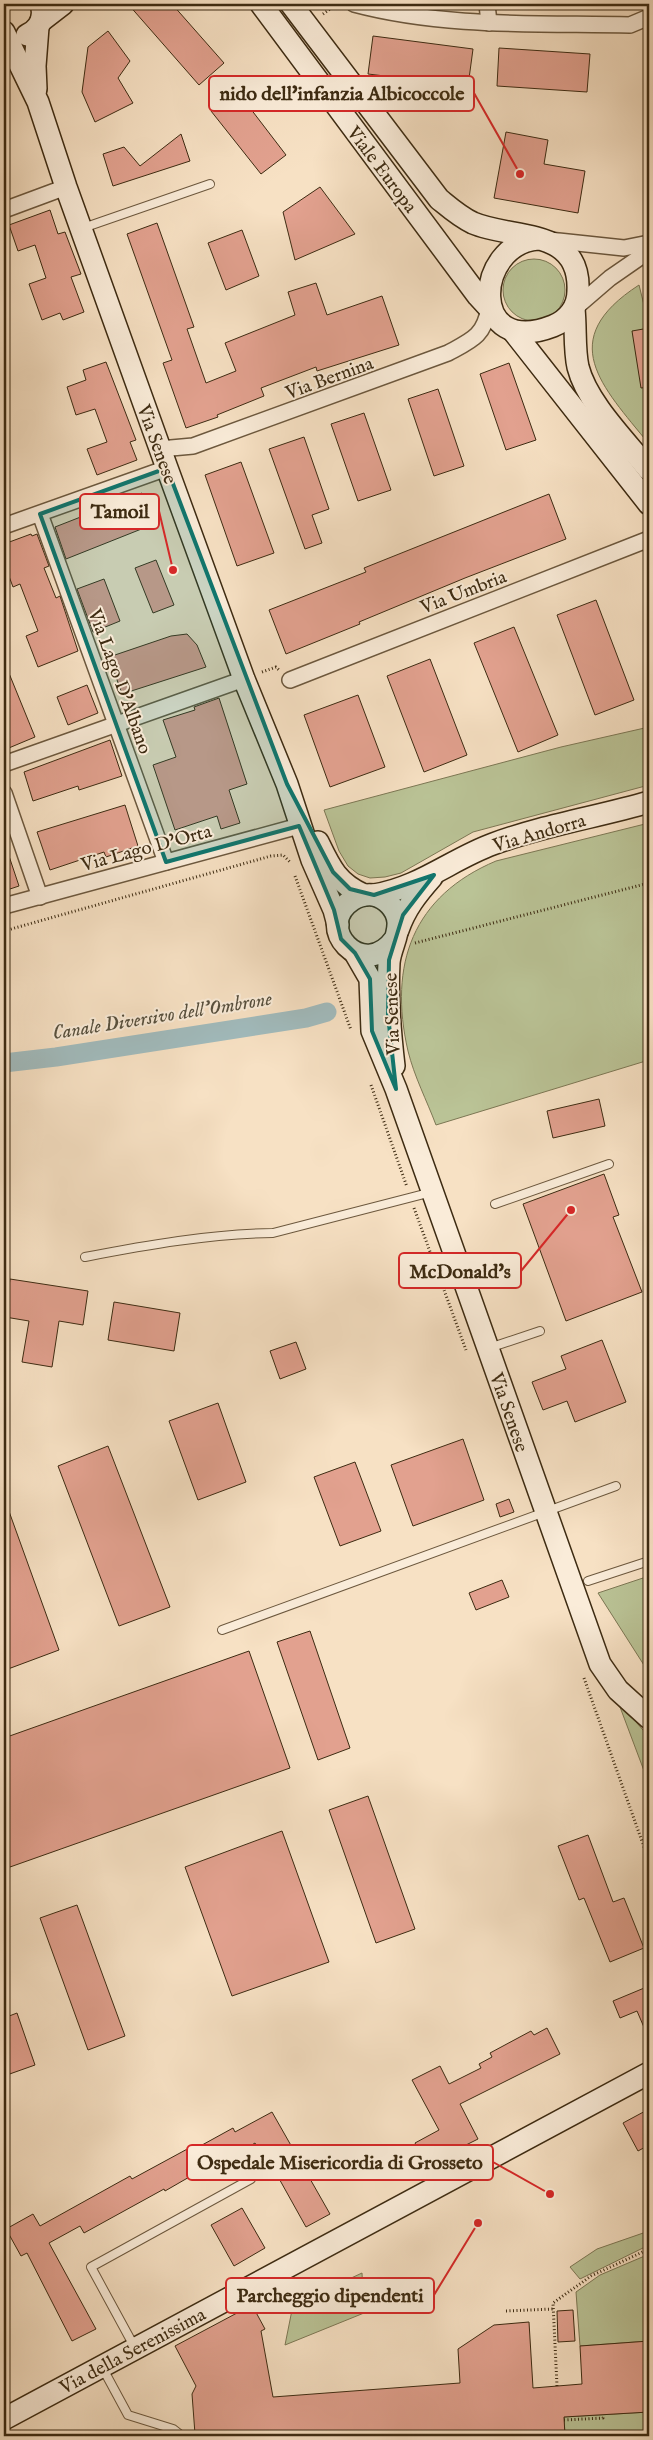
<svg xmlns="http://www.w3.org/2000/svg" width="653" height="2440" font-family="'IM FELL English',serif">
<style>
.green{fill:#bac396;stroke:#7c7754}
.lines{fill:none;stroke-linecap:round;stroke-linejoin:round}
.canal{stroke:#a1bbbd;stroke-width:19}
.building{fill:#e2a18f;stroke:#3d2b12}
.lane-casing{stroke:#6c583e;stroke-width:10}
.street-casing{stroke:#6c583e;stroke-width:18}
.secondary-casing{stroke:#3d2b12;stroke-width:24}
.path{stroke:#3d2b12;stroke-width:3;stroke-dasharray:1 2.5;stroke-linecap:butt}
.lane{stroke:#faecd9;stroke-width:8}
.street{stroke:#faecd9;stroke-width:15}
.secondary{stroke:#faecd9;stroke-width:21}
.marked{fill:#0f766e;fill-opacity:0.2;stroke:#0f766e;stroke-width:4;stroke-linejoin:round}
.labels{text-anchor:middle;stroke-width:4;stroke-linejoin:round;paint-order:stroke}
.street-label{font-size:19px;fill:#3d2b12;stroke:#faecd9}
.water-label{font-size:20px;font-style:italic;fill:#564f3d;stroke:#faecd9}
.leader{fill:none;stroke:#d62828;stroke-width:2}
.callout-dot{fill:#d62828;stroke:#faecd9;stroke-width:2}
.callout{fill:#faecd9;stroke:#d62828;stroke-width:2}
.callout-label{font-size:20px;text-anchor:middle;font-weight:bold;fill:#3d2b12}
</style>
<rect width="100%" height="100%" fill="#f7e1c4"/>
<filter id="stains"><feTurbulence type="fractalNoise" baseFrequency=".004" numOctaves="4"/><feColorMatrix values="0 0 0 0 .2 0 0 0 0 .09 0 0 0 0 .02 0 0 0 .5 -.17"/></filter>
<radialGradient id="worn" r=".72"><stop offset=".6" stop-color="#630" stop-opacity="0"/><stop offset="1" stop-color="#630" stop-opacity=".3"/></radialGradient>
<g class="green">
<circle cx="534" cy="290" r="31"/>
<path d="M639,285l5,20 5,4v135c-47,-58 -95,-104 -10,-159z"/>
<path d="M649,727v58l-176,47 -72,41 -16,4 -15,1 -12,-4 -10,-8 -9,-15 -15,-41 237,-63z"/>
<path d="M649,823v237l-213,65c-9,-24 -22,-49 -28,-74 -20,-87 5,-155 88,-190z"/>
<path d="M649,1576v97l-51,-80z"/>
<path d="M620,1707l4,1 25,29v47z"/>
<path d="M649,2231v14l-69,34 -10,-12 27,-18z"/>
<path d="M647,2255l2,2v84l-69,5 -4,-54 24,-17z"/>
<path d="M362,2273l2,40 -79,32 8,-40z"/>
<path d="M649,2412l-1,24h-83l-1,-19z"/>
</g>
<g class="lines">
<path class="canal" d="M4,1063l52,-6 250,-39 21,-6"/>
</g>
<g class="building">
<path d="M128,4h44l52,59 -25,22z"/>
<path d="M108,31l22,30 -12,17 15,25 -38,19 -13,-30 6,-45z"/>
<path d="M373,36l100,13 -5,37 -100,-12z"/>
<path d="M499,48l91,6 -3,38 -90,-6z"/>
<path d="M237,91l49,64 -25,19 -50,-63z"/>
<path d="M506,132l42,8 -4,24 41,7 -7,42 -84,-15z"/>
<path d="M181,134l9,27 -77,25 -10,-32 21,-7 16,19z"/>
<path d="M320,187l35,47 -60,26 -12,-48z"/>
<path d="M50,210l8,24 7,-2 16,42 -10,3 13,35 -21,8 -3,-7 -18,7 -13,-36 17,-6 -11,-33 -17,6 -9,-26z"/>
<path d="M157,223l37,104 -7,2 19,54 30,-12 -11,-28 70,-28 -7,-23 28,-9 11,32 55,-19 17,49 -82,26 -1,-4 -55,21 3,8 -47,19 1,2 -32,11 -23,-65 9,-3 -45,-126z"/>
<path d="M242,230l17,46 -33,14 -18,-47z"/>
<path d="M649,328v59l-8,1 -9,-57z"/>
<path d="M106,362l30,78 -6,2 7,18 -40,15 -10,-26 20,-7 -12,-33 -19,6 -9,-28 19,-7 -3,-10z"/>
<path d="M509,363l27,77 -30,10 -26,-76z"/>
<path d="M438,389l26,77 -30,10 -26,-77z"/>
<path d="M364,413l27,77 -33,11 -27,-77z"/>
<path d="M304,437l25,72 -17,6 10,28 -17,6 -36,-100z"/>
<path d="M241,462l33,91 -37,13 -32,-91z"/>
<path d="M142,493l12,31 -88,35 -11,-32z"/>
<path d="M549,494l17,45 -101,39 -106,44 1,2 -74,30 -17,-44 97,-38 -2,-4z"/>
<path d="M31,534l1,2 5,-2 12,32 -5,2 12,30 4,-2 18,55 -40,16 -12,-31 12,-5 -18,-47 -7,3 -9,-24v-19z"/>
<path d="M156,560l18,45 -21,8 -18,-45z"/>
<path d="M104,579l16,42 -27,11 -16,-43z"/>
<path d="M596,600l38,100 -39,15 -38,-100z"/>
<path d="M514,627l44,108 -40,17 -44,-109z"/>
<path d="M187,634l10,11 9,22 -84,27 -13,-37 62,-21z"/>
<path d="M430,659l37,96 -43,17 -37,-96z"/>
<path d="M4,661l31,76 -31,13z"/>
<path d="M87,685l11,28 -30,12 -11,-28z"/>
<path d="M358,695l27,72 -55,20 -26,-72z"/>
<path d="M219,698l28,86 -18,6 11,33 -19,6 -4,-13 -42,14 -22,-65 23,-8 -13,-37 32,-10 -1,-3z"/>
<path d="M110,740l12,36 -43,14 -1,-4 -45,15 -9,-29z"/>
<path d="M125,805l13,41 -32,11 -2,-5 -54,18 -13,-38z"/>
<path d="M4,847h2l13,39 -15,5z"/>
<path d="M599,1099l6,27 -52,12 -6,-27z"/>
<path d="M604,1174l15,41 -6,2 29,75 -76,29 -43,-117z"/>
<path d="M10,1279l78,12 -5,34 -24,-4 -7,46 -30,-5 7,-41 -24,-4z"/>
<path d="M114,1302l66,11 -6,38 -66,-11z"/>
<path d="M602,1340l24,62 -51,20 -8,-21 -24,9 -11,-28 34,-13 -5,-13z"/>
<path d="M296,1342l10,27 -26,10 -10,-28z"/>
<path d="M218,1403l28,79 -48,18 -29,-79z"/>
<path d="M463,1439l21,61 -71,26 -22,-61z"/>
<path d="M108,1446l62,161 -51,19 -61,-160z"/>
<path d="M355,1462l26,69 -41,15 -26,-69z"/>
<path d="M509,1499l5,13 -14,5 -4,-13z"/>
<path d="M6,1503l53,147 -51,19 -4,-12v-153z"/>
<path d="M502,1580l7,17 -33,13 -7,-17z"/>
<path d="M310,1631l40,117 -32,12 -41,-118z"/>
<path d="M249,1651l41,117 -280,99 -6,-17v-112z"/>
<path d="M368,1796l47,133 -39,14 -47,-133z"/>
<path d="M282,1831l47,131 -97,34 -47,-129z"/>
<path d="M588,1835l25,67 11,-4 20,50 -34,14 -26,-64 -5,2 -21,-54z"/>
<path d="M77,1905l48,131 -37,14 -48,-132z"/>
<path d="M649,1986v53l-12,-28 -17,7 -7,-17z"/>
<path d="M17,2013l18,52 -31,11v-58z"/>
<path d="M547,2028l13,26 -100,50 18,35 -52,26 -11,-22 24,-13 -27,-50 28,-14 9,18 32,-16 -2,-4 13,-7 -2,-4 41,-22 3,4z"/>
<path d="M649,2109v36l-11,6 -15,-28z"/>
<path d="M272,2112l58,102 -24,13 -39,-70 -3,2 -9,-16 -10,6 -2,-3 -78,45 -1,-2 -80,44 -4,-7 -31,17 47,86 -24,12 -45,-88 -6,3 -15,-27 27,-15 7,12 90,-50 2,3 59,-32 2,3 40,-22 2,4z"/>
<path d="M242,2208l23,40 -31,18 -23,-41z"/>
<path d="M252,2305l13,24 -4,2 12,66 187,-14 -2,-34 36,-24 35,-3 4,66 49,-4 -2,-38 69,-5v71l-85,5 1,19h-175v-2l-34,2h-143v-3l-18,1 -3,-40 4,-8 -21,-40z"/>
<path d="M573,2310l2,31 -17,1 -1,-31z"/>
</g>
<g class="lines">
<defs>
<g id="lane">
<path d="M83,228l127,-44"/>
<path d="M495,1204l114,-40"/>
<path d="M85,1257c62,-12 125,-23 188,-24l159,-41"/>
<path d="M465,1281l50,-16"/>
<path d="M489,1348l51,-17"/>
<path d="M588,1581l61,-20"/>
<path d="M222,1630l394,-144"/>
<path d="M134,2346l-43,-79 160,-88"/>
<path d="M102,2367l26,48 45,14 9,7"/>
</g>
<g id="street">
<path d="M354,4c90,24 185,19 276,21l19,-8"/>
<path d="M487,4l2,19"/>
<path d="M4,210l62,-23"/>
<path d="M549,240l75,8 25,-5"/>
<path d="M574,309l36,-31 39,-27"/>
<path d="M160,449l33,-3 255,-93c24,-13 36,-17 41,-45"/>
<path d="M40,514l126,348"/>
<path d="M4,526l163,-58"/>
<path d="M290,680l359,-141"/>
<path d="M4,764l240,-85"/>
<path d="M4,793l36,104"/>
<path d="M4,906l295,-80"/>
</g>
<g id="secondary">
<path d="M261,4l217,292 11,12"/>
<path d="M291,4l148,195c11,9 21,18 34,24 40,17 108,4 105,68 0,16 -10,29 -25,35 -85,33 -79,-82 -15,-87"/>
<path d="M41,21l22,-17"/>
<path d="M4,32l34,70 28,85 101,281 77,211 43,105 25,76 22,50 4,15"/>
<path d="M27,35c13,-6 18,-18 14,-31"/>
<path d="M36,89l-1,-23 3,-39"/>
<path d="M574,309c2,19 0,40 4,58 9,36 48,74 71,103"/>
<path d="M513,331l136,173"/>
<path d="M318,842c12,25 19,41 46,53"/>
<path d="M374,895c45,-7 78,-36 119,-51 51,-19 105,-27 156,-42"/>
<path d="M398,930c7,-21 19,-36 34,-53"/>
<path d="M355,953l15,26 2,52 24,58 204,575 18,26 31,28"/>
<path d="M394,1066c-4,-34 -7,-68 -5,-103 1,-14 10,-27 9,-41 -1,-13 -12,-24 -24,-27 -8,-1 -16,1 -22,5 -40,26 11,83 43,39"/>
<path d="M4,2419l645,-346"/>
</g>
</defs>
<use href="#lane" class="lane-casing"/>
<use href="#street" class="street-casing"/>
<use href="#secondary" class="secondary-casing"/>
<g class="path">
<path d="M323,14l14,-10"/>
<path d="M262,672l14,-5 3,3"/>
<path d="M295,876l56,154"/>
<path d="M4,931l267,-75 12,-1 8,8"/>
<path d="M415,943l234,-60"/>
<path d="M371,1085l36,102"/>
<path d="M414,1208l52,142"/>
<path d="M584,1678l65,183"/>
<path d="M506,2311l47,-2"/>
<path d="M557,2386l-4,-83 38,-27 58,-27"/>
<path d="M564,2420l39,-2v-3"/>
</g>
<use href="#lane" class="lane"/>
<use href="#street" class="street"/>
<use href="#secondary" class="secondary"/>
</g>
<path class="marked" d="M167,468l120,316 46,88 17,17 24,6 60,-20 -31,40 -14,45 -1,55 8,74 -24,-58 -2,-52 -15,-26 -14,-14 -7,-29 -35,-84 -133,36 -126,-348z"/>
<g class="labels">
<g class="street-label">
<text transform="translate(383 169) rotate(53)" y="7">Viale Europa</text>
<text transform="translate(329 377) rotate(-20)" y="7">Via Bernina</text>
<text transform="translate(158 444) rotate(70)" y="7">Via Senese</text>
<text transform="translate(463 591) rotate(-21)" y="7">Via Umbria</text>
<text transform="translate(121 681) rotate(70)" y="7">Via Lago D'Albano</text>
<text transform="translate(539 832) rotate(-16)" y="7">Via Andorra</text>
<text transform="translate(146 847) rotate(-15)" y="7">Via Lago D'Orta</text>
<text transform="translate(391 1014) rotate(-92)" y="7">Via Senese</text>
<text transform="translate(510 1412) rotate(71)" y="7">Via Senese</text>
<text transform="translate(132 2350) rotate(-28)" y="7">Via della Serenissima</text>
</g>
<g class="water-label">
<text transform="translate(162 1015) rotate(-9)" y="7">Canale Diversivo dell'Ombrone</text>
</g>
</g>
<path class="leader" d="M520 174L474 93M173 570L159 511M571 1210L521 1271M550 2194L493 2162M478 2223L434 2295"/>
<g class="callout-dot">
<circle cx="520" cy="174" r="5"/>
<circle cx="173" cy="570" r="5"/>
<circle cx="571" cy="1210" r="5"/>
<circle cx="550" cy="2194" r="5"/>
<circle cx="478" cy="2223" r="5"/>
</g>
<g class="callout">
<rect x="209" y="76" width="265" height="35" rx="5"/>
<rect x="80" y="494" width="79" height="35" rx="5"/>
<rect x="399" y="1253" width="122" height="35" rx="5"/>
<rect x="187" y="2145" width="306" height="35" rx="5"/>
<rect x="226" y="2278" width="208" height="35" rx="5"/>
</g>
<g class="callout-label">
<text x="342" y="100">nido dell'infanzia Albicoccole</text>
<text x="120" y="518">Tamoil</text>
<text x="460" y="1278">McDonald's</text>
<text x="340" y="2169">Ospedale Misericordia di Grosseto</text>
<text x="330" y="2302">Parcheggio dipendenti</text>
</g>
<rect width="653" height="2440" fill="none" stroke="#f7e1c4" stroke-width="20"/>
<rect x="5" y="5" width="643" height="2430" fill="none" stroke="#3d2b12" stroke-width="2.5"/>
<rect x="10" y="10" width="633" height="2420" fill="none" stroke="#3d2b12"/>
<rect width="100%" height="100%" filter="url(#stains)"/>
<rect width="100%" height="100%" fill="url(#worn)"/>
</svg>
